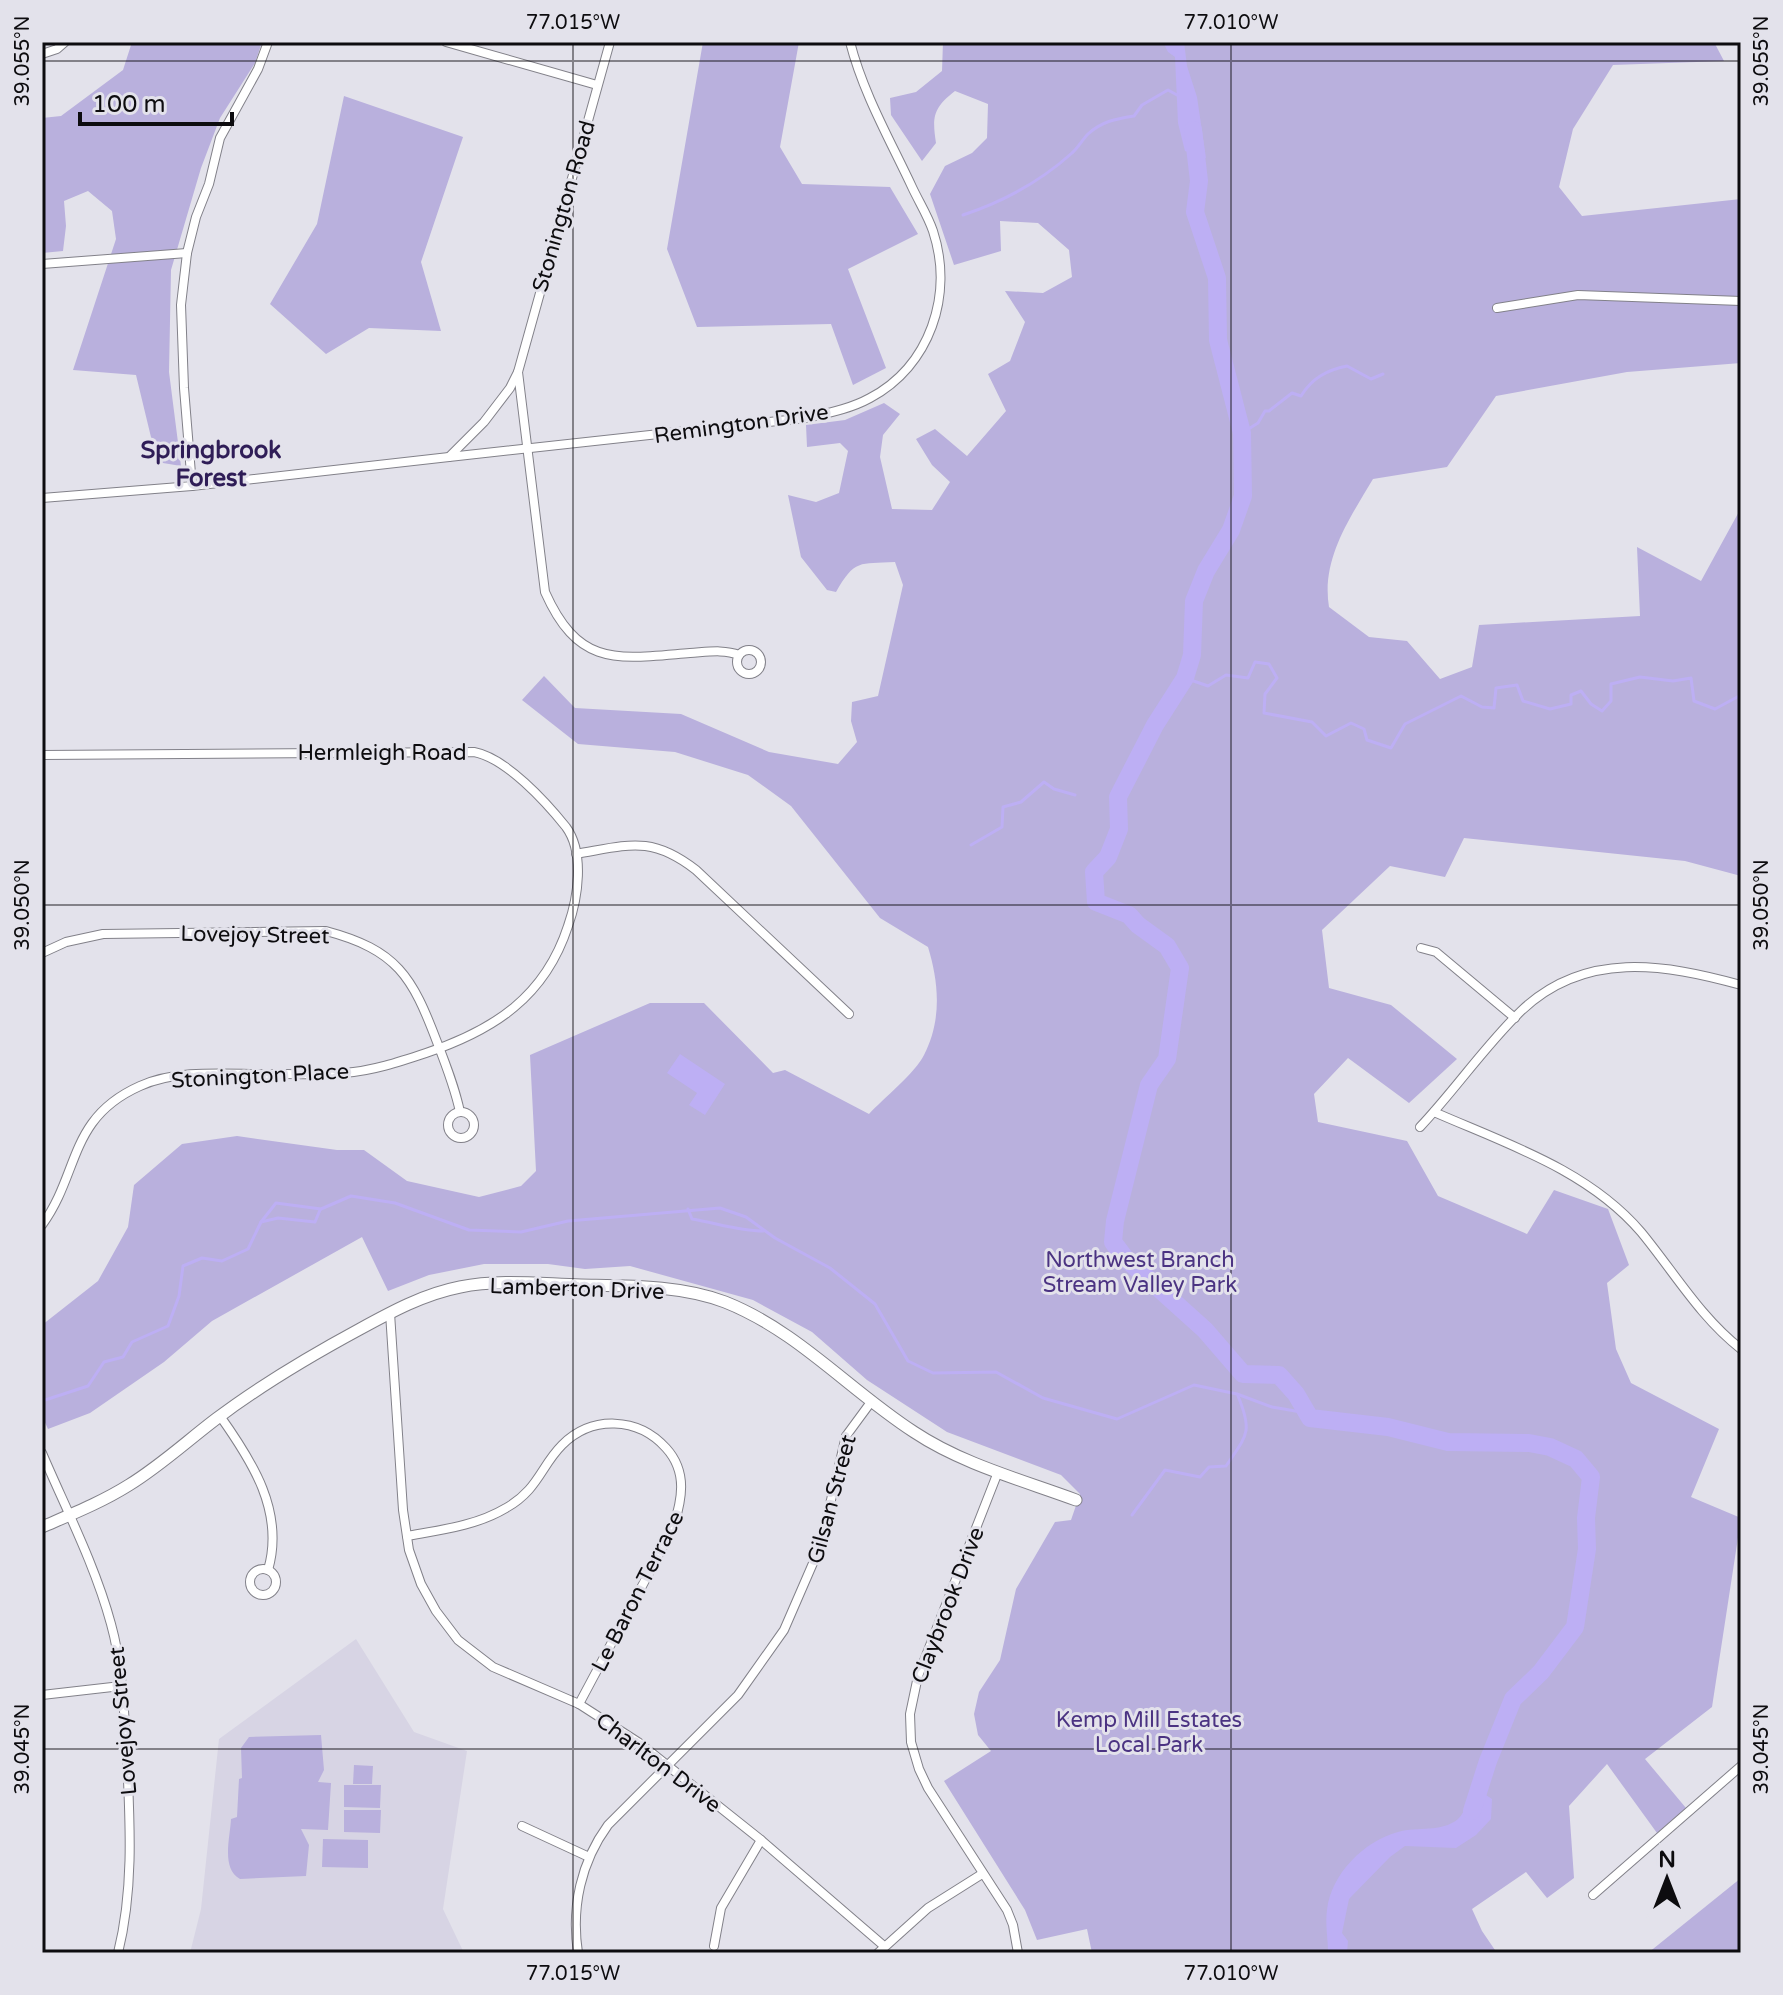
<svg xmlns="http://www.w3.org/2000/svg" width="1783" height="1995" font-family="'Varela Round',sans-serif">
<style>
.built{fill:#d7d4e4}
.green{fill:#b9b0dd}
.water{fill:#bdaff4}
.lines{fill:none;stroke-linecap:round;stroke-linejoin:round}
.stream{stroke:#bdaff4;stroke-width:3}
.river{stroke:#bdaff4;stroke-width:18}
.street-casing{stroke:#828189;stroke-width:10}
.secondary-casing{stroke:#828189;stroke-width:13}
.street{stroke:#fff;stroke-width:8}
.secondary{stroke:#fff;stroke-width:11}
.ticks{fill:none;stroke:#0d0c0f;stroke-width:2;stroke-opacity:0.45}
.labels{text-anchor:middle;stroke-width:6;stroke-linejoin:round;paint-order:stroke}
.street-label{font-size:22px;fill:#0d0c0f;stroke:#e3e2eb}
.park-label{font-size:22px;fill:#4b3382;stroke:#e3e2eb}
.neighbourhood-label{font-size:24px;font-weight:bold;fill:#2f1d57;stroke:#e3e2eb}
.neatline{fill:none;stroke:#0d0c0f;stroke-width:3}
.ticks-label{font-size:20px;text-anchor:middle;fill:#0d0c0f}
</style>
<rect width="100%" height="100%" fill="#e3e2eb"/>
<path class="built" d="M356,1639l58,93 53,19 -24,158 21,44h-274l11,-44 18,-170z"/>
<g class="green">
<path d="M132,42h130l-7,21 -35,55 -19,50 -30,102 -2,102 12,94 -24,-4 -21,-87 -63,-5 43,-131 -4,-28 -24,-20 -24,10 2,25 -3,25 -21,2v-135l19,-2 62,-46z"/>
<path d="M703,42h96l-19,105 22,37 88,3 28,47 -70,35 38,99 -33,17 -22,-61 -134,3 -30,-78z"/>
<path d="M943,42h771l10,19 -111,4 -40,64 -14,58 23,29 159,-17v164l-114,9 -131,24 -49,71 -74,12c-23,39 -52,80 -44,128l40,30 38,4 33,38 32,-12 7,-42 161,-9 -3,-69 64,34 40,-73v368l-56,-15 -221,-23 -19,39 -55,-11 -68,64 7,58 62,17 66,54 -48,44 -61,-45 -34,36 4,28 89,19 31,55 89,38 27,-44 54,19 21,56 -22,18 9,66 15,34 88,46 -28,68 50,21 -29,189 -67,52 41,49 -29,25 -50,-69 -38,42 5,72 -27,20 -21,-26 -54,37 10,22 15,22h-405l-5,-24 -50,11 -12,-30 -81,-129 47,-30 -13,-16 -4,-21 5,-22 21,-32 16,-71 39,-67 16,-2 9,-26 -19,-19 -114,-43 -80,-52 -55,-48 -59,-32 -123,-34 -45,3 -37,-5h-64l-55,11 -41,16 -26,-54 -150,84 -48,41 -74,51 -42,16 -6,-13v-91l56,-44 30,-54 6,-42 48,-41 55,-8 100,14h27l43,31 72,16 42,-11 15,-15 -6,-116 120,-52h54l69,70 12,-3 84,44c14,-15 47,-42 55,-59 18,-35 15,-72 4,-108l-48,-29 -89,-112 -43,-31 -73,-23 -97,-8 -56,-44 22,-24 31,32 106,6 88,38 69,12 19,-22 -6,-21 1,-19 26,-6 25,-111 -8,-23c-36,2 -40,-3 -59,30l-9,-2 -26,-33 -13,-62 28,7 23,-9 9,-42 -8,-8 -33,4 -1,-22 39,-5 39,-17 16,11 -17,21 -3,22 12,52 40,1 18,-28 -18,-17 -16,-26 19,-10 32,27 39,-45 -18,-37 22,-13 15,-39 -20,-31 38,2 29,-16 -3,-27 -31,-27 -38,-2 1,30 -47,14 -24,-71 15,-28 27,-13 15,-15 1,-34 -33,-13c-22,17 -23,26 -19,52l-14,18 -31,-46 -1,-17 26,-6 26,-21z"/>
<path d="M344,96l119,41 -42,125 20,69 -72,-3 -43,26 -56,-50 47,-80z"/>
<path d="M321,1735l3,35 -6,12 13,1 -3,47 -27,-1 8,16 -3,31 -66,3c-19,-11 -10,-40 -9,-60l6,-2 2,-38 3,-1 -1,-30 8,-11z"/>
<path d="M354,1765l19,1 -1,18h-19z"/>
<path d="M344,1785h37l-1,23 -36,-1z"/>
<path d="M344,1810h37l-1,23 -36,-1z"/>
<path d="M323,1839l45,1v28l-46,-1z"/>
<path d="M1741,1878v75h-93z"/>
</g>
<g class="water">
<path d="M1163,42h21l3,24 10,31 9,61 -21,-7 -7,-28 -3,-66 -7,-5z"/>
<path d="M680,1054l45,30 -20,31 -16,-10 8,-12 -30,-20z"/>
<path d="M1474,1787l18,12 -1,20 -15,16 -20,13 -51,-2 -15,11 -41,42 -7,34 6,8 -1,12h-19c0,-14 -3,-29 -1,-43 4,-36 37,-69 71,-78 20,-6 43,1 60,-13 7,-6 12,-23 16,-32z"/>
</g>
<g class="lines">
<g class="stream">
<path d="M963,215c39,-13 78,-34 109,-62 6,-5 10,-13 16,-19 14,-13 28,-15 46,-18l8,-11 26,-15 9,5"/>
<path d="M1242,433l16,-10 7,-12h4l23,-18 9,3c11,-18 26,-26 46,-30l24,13 12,-5"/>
<path d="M1185,678l23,8 18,-11 22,3 7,-16 14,2 8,14 -12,16 -1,19 48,9 14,14 25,-13 13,6 3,11 24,8 14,-24 56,-28 21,11 12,1 2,-20 21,-3 6,16 27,8 21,-5v-9l10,-4 10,13 11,7 9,-10v-17l29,-7 33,4 18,-3 3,23 21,8 26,-14"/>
<path d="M971,845l31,-18 1,-20 18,-5 23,-20 10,7 21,6"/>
<path d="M688,1209l4,10c24,4 47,12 71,12"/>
<path d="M261,1222l17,-4 37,4 5,-12"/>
<path d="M42,1401l46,-15 16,-24 19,-5 9,-15 36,-16 11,-30 4,-30 19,-8 20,3 26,-12 13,-27 15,-19 45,6 30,-13 44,7 74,27 52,2 47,-11 152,-13 26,9 29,21 55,30 45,36 33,57 25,12 63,-1 47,26 74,21 77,-34 43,9 35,13 35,6"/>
<path d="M1132,1515l33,-45 35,7 9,-10 17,-1c21,-31 27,-34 12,-70"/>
</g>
<path class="river" d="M1193,130l6,51 -4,31 22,66 1,62 24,93 1,63 -12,34 -25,41 -12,30 -2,54 -7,23 -30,47 -37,72 1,32 -11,28 -14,15 2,30 33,13 9,10 29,21 13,22 -13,91 -18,26 -34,136 -2,21 12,16 80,72 38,44 36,1 17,19 14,24 78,9 60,15 81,1 21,4 26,12 15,18 -5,41 1,31 -12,78 -34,45 -28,27 -25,62 -16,50"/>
<defs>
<g id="street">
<path d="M446,42l151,43"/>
<path d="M610,42l-92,330 27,220c34,76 72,67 145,61 17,-1 34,-4 49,2"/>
<path d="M42,54l15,-5 8,-7"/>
<path d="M42,264l145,-11"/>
<path d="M1497,308l81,-13 163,6"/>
<path d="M449,457l357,-39c22,-5 44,-9 64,-20 60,-32 84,-103 63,-167 -5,-15 -14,-29 -21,-44 -22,-47 -49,-94 -62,-145"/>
<path d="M192,486l-8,-98 -3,-83 6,-52 9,-36 13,-33 11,-46 38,-69 10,-27"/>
<path d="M42,498l150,-12 257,-29 35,-35 26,-34 8,-16"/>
<circle cx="749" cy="662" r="12"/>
<path d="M42,755l432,-3c32,6 72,50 92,75 19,26 12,71 2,99 -23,71 -74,104 -142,127 -27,9 -54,18 -82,20 -26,2 -53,1 -79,1 -40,0 -87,-5 -125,12 -72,32 -60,87 -98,139"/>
<path d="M576,854c53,-9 75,-19 120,16l153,144"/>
<path d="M1421,948l15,4 79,66"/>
<path d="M42,953l24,-11 37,-8 223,-3c71,19 86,45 111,111 9,23 18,46 23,70"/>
<path d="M1434,1112c73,32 154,58 207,120 33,40 59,85 100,117"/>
<circle cx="461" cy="1125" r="13"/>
<path d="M1420,1127c35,-37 64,-80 101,-116 64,-61 143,-47 220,-26"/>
<path d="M390,1313l13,197 6,40 12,34 15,27 22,29 35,27 86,37 59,38 123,98 123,106"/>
<path d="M220,1416c32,45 65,96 48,154"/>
<path d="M42,1453c24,56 53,112 69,171 12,43 13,89 16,134 3,65 7,131 -9,195"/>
<path d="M998,1472l-80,204 -8,38 1,28 8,27 9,19 79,122 6,15 5,28"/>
<path d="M407,1536c33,-6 69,-10 99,-28 32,-18 35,-42 56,-63 30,-30 76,-28 104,3 22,24 16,52 7,80l-94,176"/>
<circle cx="263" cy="1582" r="13"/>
<path d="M42,1695l79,-9"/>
<path d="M522,1826l67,31"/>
<path d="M1593,1895l148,-129"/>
<path d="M714,1946l7,-38 40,-68"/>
<path d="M578,1953c-7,-46 3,-91 30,-128l130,-130 46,-65 36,-83 26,-111 25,-34"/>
<path d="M878,1953l50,-45 54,-34"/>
</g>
<path id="secondary" d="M42,1527c30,-13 60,-25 87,-42 31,-19 58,-44 87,-66 45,-34 94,-63 144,-90 31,-17 64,-35 100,-42 39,-8 81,-3 121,-2 47,1 100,0 144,17 73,29 124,88 189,130 48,32 108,48 162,68"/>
</defs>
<use href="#street" class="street-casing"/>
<use href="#secondary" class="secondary-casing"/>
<use href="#street" class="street"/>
<use href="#secondary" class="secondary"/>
</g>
<path class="ticks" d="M573,42v1911M1231,42v1911M42,61h1699M42,905h1699M42,1749h1699"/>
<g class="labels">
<g class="street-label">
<text transform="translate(563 206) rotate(-74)" y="8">Stonington Road</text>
<text transform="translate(741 423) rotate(-8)" y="8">Remington Drive</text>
<text x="382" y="760">Hermleigh Road</text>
<text transform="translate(255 934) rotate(1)" y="8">Lovejoy Street</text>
<text transform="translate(260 1075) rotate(-3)" y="8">Stonington Place</text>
<text transform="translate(577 1288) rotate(2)" y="8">Lamberton Drive</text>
<text transform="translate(831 1499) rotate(-75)" y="8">Gilsan Street</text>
<text transform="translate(637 1591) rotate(-63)" y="8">Le Baron Terrace</text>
<text transform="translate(947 1605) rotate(-69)" y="8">Claybrook Drive</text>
<text transform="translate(122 1721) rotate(-95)" y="8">Lovejoy Street</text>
<text transform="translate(659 1762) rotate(37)" y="8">Charlton Drive</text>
</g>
<g class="park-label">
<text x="1140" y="1267">Northwest Branch<tspan x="1140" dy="25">Stream Valley Park</tspan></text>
<text x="1149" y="1727">Kemp Mill Estates<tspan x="1149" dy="25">Local Park</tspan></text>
</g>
<g class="neighbourhood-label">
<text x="211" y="458">Springbrook<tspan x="211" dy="28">Forest</tspan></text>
</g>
</g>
<rect width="1783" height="1995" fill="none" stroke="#e3e2eb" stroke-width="88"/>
<g transform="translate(1667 1879)" stroke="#e3e2eb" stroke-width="6" paint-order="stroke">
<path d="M0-6L14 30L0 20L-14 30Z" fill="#0d0c0f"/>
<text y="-12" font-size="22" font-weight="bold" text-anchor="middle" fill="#0d0c0f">N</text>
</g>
<path d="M80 112v12h152v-12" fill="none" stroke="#0d0c0f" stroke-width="4"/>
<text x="92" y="112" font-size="24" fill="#0d0c0f" stroke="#e3e2eb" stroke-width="6" paint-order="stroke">100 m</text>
<rect x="44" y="44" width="1695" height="1907" class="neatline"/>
<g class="ticks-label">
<text x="573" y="29">77.015°W</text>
<text x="1231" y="29">77.010°W</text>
<text transform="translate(22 61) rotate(-90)" y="7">39.055°N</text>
<text transform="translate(1761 61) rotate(-90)" y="7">39.055°N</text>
<text transform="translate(22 905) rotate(-90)" y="7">39.050°N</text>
<text transform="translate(1761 905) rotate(-90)" y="7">39.050°N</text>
<text transform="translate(22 1749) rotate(-90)" y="7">39.045°N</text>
<text transform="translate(1761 1749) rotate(-90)" y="7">39.045°N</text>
<text x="573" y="1980">77.015°W</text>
<text x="1231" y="1980">77.010°W</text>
</g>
</svg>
